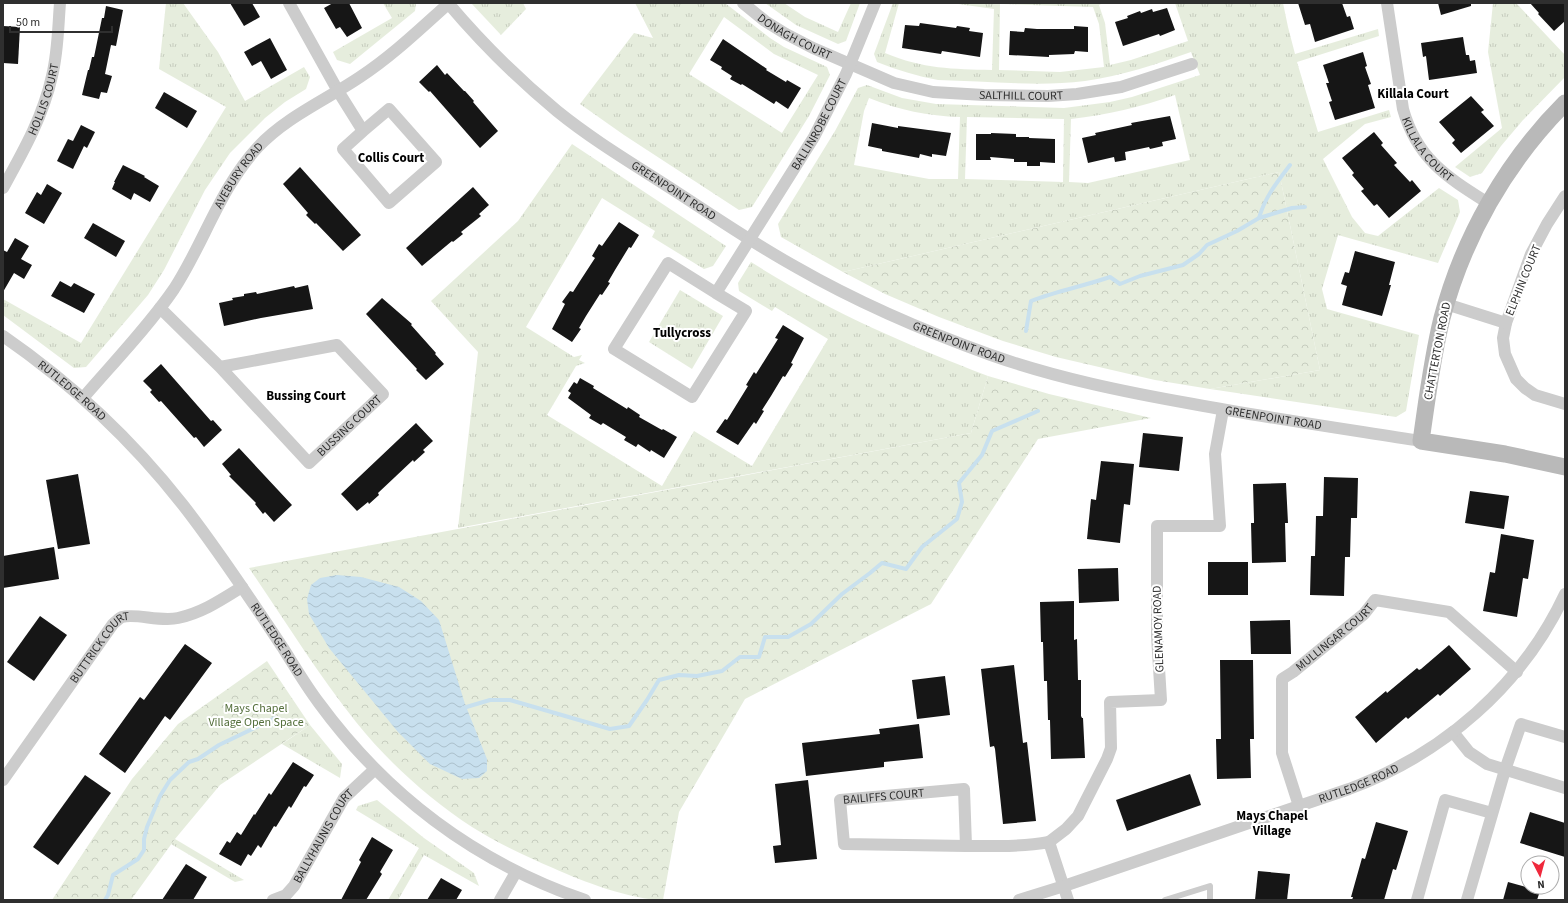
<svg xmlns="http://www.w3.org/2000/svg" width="1568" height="903" font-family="'Source Sans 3',sans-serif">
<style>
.grass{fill:url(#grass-tufts);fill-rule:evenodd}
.forest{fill:url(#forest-crowns)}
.water{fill:url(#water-waves)}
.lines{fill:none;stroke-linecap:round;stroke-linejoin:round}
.stream{stroke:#c8e0ee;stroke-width:4}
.building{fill:#161616}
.lane{stroke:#ccc;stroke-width:6}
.street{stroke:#ccc;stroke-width:12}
.secondary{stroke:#b9b9b9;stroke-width:17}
.labels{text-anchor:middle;stroke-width:4;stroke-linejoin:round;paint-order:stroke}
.street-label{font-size:12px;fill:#2f2f2f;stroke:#fff}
.park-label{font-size:12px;fill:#536e3a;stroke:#fff}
.neighbourhood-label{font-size:13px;font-weight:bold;fill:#000;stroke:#fff}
</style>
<defs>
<pattern id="grass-tufts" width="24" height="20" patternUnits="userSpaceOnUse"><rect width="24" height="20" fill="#e6eddd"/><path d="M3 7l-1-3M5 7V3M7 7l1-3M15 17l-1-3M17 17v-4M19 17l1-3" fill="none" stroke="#c6ccbe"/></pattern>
<pattern id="forest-crowns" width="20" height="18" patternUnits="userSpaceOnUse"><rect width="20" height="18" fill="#e6eddd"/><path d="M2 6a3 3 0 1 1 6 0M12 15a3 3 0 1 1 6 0" fill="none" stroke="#c6ccbe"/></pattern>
<pattern id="water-waves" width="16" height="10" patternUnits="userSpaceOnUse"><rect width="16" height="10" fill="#c8e0ee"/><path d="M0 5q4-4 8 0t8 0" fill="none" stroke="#acc0cc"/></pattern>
</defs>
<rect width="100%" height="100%" fill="#fff"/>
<g class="grass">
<path d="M166,3h17l35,49 27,49 59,-34 6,10 -4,12 -21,13 -20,16 -35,35 -25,37 -41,80 -16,25 -62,72 -12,1 -71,-53v-16l78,44 145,-236 -67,-38z"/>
<path d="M383,3h33l-1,8 -65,53 -13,-4 -4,-8 59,-34z"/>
<path d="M471,3h52l3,6 -25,26z"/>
<path d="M635,3h90l45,35 14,9 43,20 3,8 -21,41 -57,91 -13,3 -115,-75 -44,-31 54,-71 19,5zM724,17l50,37 44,21 -36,58 -93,-59z"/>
<path d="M765,3h19l21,14 33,15 13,-29h9l-14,38 -8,3 -42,-19z"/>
<path d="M893,3h6l-14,50c38,16 68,16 107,17l2,-61 -43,-6h152l-4,2 6,18 5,42 21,-5 57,-19 -13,-38h108l5,24 7,27 83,-25 1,7 -82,26 21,70 71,-22 2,7 -26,7 -42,35 29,58 13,16 13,3 61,-48 19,12 2,12 -22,51 -100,-28 -16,54 5,20 92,26 -13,76 -10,6 -186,-28 110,-19 -41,-198 -436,100 -62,-35 -3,-13 57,-93 23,-43 9,-3 35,13 34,6 128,4 46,-6 22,-5 68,-22 -9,-23c-35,12 -69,24 -106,29 -47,6 -99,0 -147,-1 -21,-4 -41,-10 -61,-18l-3,-8zM1000,4l93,3 6,17 5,43 -44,5 -61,-2zM1175,95l15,65 -102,23 -19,-1 2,-63c36,-4 70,-12 104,-24zM869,98c30,12 59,18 91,19l-2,62h-29l-75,-14 10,-54zM967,117l97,2 -1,63 -98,-3z"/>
<path d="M1493,3h23l49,52v22l-42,43 -22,26 -19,27 -12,4 -15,-10 47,-39 -14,-76z"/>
<path d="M572,144l154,102 -13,20 -9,3 -52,-32 3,-6 -53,-33 -76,129 48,30 8,-2 -3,5 6,3 -9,3 -29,49 115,71 32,-55 58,35 76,-127 -53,-32 -3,4 -33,-20 -1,-8 13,-21c77,49 152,81 237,114l-17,57 -513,95 20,-176 -47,-51 87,-80z"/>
<path d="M680,290l43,26 -31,53 -43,-27z"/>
<path d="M310,725l32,39 -2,14 -58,-34z"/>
<path d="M377,800l47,38 50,35 5,13 -55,-31 -26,45h-10l31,-52 -63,-38 2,-4z"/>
<path d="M175,839l69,41 -9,2 -64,-38z"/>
</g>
<g class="forest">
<path d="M1279,172l41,198 -110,19 -55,-9 -99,-23 -53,-16 -64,-24 -54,-23 -42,-22z"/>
<path d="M988,376l61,18 102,24 -113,21 -107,165 -186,95 -66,113 -16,88c-31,0 -82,-19 -110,-32 -27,-12 -56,-25 -81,-41 -43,-28 -84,-65 -116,-105 -39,-49 -72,-103 -107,-154l722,-135z"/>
<path d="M267,661l43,64 -90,60 -45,54 -44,61h-79l80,-121 46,-55z"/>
</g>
<path class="water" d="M337,575l24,2 38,10 22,14 18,19 26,84 22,55v12l-8,7 -17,1 -32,-15 -32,-32 -69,-84 -20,-34 -2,-15 4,-14 9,-7z"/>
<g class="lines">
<g class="stream">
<path d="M1259,218c6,-21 18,-36 31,-53"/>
<path d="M1026,331l5,-30c26,-10 53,-15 79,-24l10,7 20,-8 43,-11 16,-11 8,-9 30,-14 22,-13 33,-10 13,-1"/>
<path d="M463,708l27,-8h20l100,29 19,-3 18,-26 12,-20 20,-5 18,1 25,-5 18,-14h19l6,-20h23l23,-13 31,-30 28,-21 12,-10 24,6 16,-22 35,-28 5,-17 -3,-19 23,-28 10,-24 46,-20"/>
<path d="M105,900l3,-5 5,-20 25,-16 6,-9v-11l3,-12 13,-31 10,-16 19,-18 9,-3 21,-14 56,-27"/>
</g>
</g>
<g class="building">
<path d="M230,3h22l8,14 -16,9z"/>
<path d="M333,3h16l13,25 -15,9 -7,-10 -4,2 -12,-21z"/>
<path d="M1298,3h44l5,14 3,-1 4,13 -39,13 -5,-18 -5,1z"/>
<path d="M1438,3h33v3l-30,9z"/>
<path d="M1530,3h35v18l-11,10 -16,-17 1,-1z"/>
<path d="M106,6l17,4 -7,36 -5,-1 -6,29 7,2 -5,17 -6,-1 -2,7 -17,-4 6,-25h1l3,-13h2l8,-39h2z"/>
<path d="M1167,8l8,22 -15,6 -1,-2 -36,12 -8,-24 13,-4 -1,-2 13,-5 1,2 11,-4 1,3z"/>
<path d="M920,23l36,5 1,-2 13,2 -1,3 14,2 -3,24 -38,-6 -1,3 -39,-6 3,-23 14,1z"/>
<path d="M3,26l17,1 -2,37 -15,-1z"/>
<path d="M1074,26l14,1v25l-13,-1 -1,3 -25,1v2l-40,-2 1,-24 14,1 1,-4 12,1h37z"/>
<path d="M1463,37l3,18h3l1,6 5,-1 2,13 -48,7 -3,-24 -3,1 -2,-14z"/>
<path d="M270,38l17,32 -16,9 -10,-18 -9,5 -8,-14z"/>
<path d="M723,39l44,30 -1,1 20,12 1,-2 14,8 -13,21 -12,-8 -2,3 -32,-20 -1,1 -11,-6 2,-3 -11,-7 1,-2 -12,-7z"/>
<path d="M1363,52l4,14 -2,1 6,17 -3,1 7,23 -40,12 -6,-18 3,-1 -6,-18h3l-6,-18z"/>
<path d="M437,65l8,10 2,-2 17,18h1l9,10 -1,1 25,29 -18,17 -50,-57 -1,1 -10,-10z"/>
<path d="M164,92l33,19 -10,17 -32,-20z"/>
<path d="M1471,96l13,14 -3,2 13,14 -33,27 -9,-10 3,-3 -16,-18z"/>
<path d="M1170,116l6,23 -14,3 1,4 -13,3 -1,-2 -24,5 1,8 -11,2 -1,-5 -26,6 -6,-25 14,-3 -1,-2 37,-8 -1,-2z"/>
<path d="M872,123l26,5v-2l53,7 -5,23 -14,-2v3l-12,-3 -1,4 -37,-7v-2l-14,-3z"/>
<path d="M81,125l14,7 -8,16 -3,-2 -11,23 -16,-8 11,-22 5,2z"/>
<path d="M1374,132l9,11 -2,2 16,18 -3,2 16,17 2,-2 9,11 -32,27 -12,-14 -3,2 -13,-15 3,-2 -12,-14 2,-2 -12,-15z"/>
<path d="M991,133l25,1v3h13v1l26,1v24l-15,-1v4h-13v-4h-13v-3l-24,-2 1,3h-15v-26h15z"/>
<path d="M123,165l22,11 -1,1 15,9 -9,16 -16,-9 -3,7 -19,-11 3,-7h-1z"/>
<path d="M300,167l61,68 -18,16 -27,-28 -1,1 -9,-9 2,-2 -25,-29z"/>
<path d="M47,184l15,9 -18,31 -19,-11 12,-21 4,3z"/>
<path d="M473,187l16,18 -10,9 2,2 -20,16 2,2 -10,8 -1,-1 -30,25 -16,-18z"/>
<path d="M619,222l20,13 -8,13 -2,-1 -14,23 -7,12 2,1 -8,12 -2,-1 -14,22 -7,12 2,1 -9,13 -20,-13 13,-25 -3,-2 8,-11 3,1 7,-11 15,-23 -3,-2 7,-12 3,2z"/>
<path d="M93,223l32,18 -9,16 -32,-19z"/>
<path d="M15,238l14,8 -8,13 11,6 -8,14 -10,-6 -11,19v-42l4,2z"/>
<path d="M1355,251l40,11 -6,23h2l-9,31 -40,-11 5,-19 -6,-2 4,-12 4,1z"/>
<path d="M60,281l11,6 3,-4 21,11 -11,19 -33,-17z"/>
<path d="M308,285l5,24 -52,9 -37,8 -5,-23 14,-3 -1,-2 12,-2v-2l12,-2 1,2 37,-8 1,2z"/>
<path d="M382,298l30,26 -1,1 25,28 -1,1 9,10 -18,16 -10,-10 1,-1 -51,-55z"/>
<path d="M783,325l21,13 -13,25 2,1 -8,13 -2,-1 -12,20 -9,14 2,1 -8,13 -2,-2 -16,23 -22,-13 9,-13 2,1 21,-34 -2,-1 8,-13 2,2 22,-35 -3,-1z"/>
<path d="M161,364l50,57 2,-1 9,10 -18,17 -8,-10 -2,1 -33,-37 -2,1 -9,-10 2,-2 -9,-9z"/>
<path d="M580,378l14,8 -1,2 34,21 1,-2 12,8 -1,2 23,13 1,-1 14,8 -13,21 -13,-8 -1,2 -12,-8 -2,3 -12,-7 2,-3 -23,-14 -2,2 -12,-7 2,-3 -23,-17 3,-5 -3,-2 6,-9 3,2z"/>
<path d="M416,423l17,18 -10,9 2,2 -11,10 -1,-2 -18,17 -17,16 1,2 -10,9 -1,-2 -11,9 -16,-17z"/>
<path d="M1143,433l40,4 -4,34 -40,-4z"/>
<path d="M239,448l53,57 -18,17 -9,-10 -2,2 -8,-10 1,-1 -27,-27 2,-1 -9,-11z"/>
<path d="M1101,461l33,3 -4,41 -6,-1 -4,39 -33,-4 4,-40 5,1z"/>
<path d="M78,474l12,70 -32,5 -12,-69z"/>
<path d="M1324,477l34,1 -1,40h-6l-1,39h-5l-1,39 -34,-1 1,-39h4l1,-40h7z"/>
<path d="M1286,483l2,40h-3l1,39 -34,1 -1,-40h3v-3l-1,-36z"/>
<path d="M1470,491l39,5 -5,33 -39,-6z"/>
<path d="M1501,534l33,6 -6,39 -5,-1 -6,39 -34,-6 7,-39 5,1z"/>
<path d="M54,547l5,32 -56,9v-32z"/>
<rect x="1208" y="562" width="40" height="33"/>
<path d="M1118,568l1,33 -40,2 -1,-34z"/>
<path d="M1074,601v39l3,-1 1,41h3v36l1,2h1l2,40 -34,1 -1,-39h-2l-1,-39h-3l-1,-39h-2l-1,-40z"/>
<path d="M40,616l27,19 -33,46 -27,-19z"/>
<path d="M1290,620l1,34h-40l-1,-33z"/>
<path d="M185,644l27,19 -42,57 -5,-4 -40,57 -26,-19 41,-57 4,3z"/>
<path d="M1449,645l22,24 -31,27 -2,-2 -30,25 -2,-2 -30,26 -21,-26 31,-26 1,2 30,-25 2,2 2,-1z"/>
<path d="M1220,660h33l1,79h-4l1,39 -34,1 -1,-40h5z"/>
<path d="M1014,665l9,78 4,-1 9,79 -33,3 -8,-75 -1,-3 -4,1 -9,-78z"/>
<path d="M945,676l5,39 -33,4 -5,-39z"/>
<path d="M919,724l4,34 -39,4v5l-78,9 -4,-33 78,-9 -1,-5z"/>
<path d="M293,762l21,13 -8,12 -2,-1 -13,22 -2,-2 -13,21 -2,-1 -13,22 -3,-3 -7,11 -3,-2 -7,12 -22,-12 8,-13 3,2 7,-11 4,3 13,-21 1,1 14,-22 2,2z"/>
<path d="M1190,774l11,31 -74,26 -11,-31z"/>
<path d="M85,775l26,18 -53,72 -25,-18z"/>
<path d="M808,780l9,79 -42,4 -2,-17 8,-1 -6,-61z"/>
<path d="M1530,812l35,11v34l-45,-14z"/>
<path d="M1376,822l32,9 -12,39 -3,-1 -9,31h-32l1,-3h-2l11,-39 3,1z"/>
<path d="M372,837l21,13 -13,22 2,2 -16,26h-25l20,-38 -2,-2z"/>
<path d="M186,864l21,13 -14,23h-31z"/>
<path d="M1258,871l32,3 -3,26h-32z"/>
<path d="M441,878l21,12 -6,10h-29z"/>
<path d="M1508,882l32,9 -3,9h-34z"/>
</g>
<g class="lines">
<path class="lane" d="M1165,900l45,-14v14"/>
<g class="street">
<path d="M289,3l49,88 25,40 -20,18 46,54 47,-41 -47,-53 -26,22"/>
<path id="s1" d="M448,3c33,39 69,75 109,108 37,30 78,54 118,80 40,26 79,53 121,76 61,35 128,64 195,88 65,23 134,37 202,49 76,14 152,25 228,37"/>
<path id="s2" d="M743,3l22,18 21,13 27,14 81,35 39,9 51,3 64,1 29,-2 44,-7 71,-23"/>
<path id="s3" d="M1387,3l16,106c14,50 44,68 85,94"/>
<path id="s4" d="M3,188c20,-36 40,-71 49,-112 6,-24 6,-48 8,-73"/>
<path d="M1565,196l-18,28 -16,30 -25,69 -3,15 2,16 11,25 9,9 10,7 30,9"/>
<path id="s5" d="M716,293l30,18 -54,86 -78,-48 54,-86 48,30 98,-156 32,-63 29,-71"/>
<path d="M1446,304l60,19"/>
<path id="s6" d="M160,308l60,59 89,96 74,-69 -46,-49 -117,22"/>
<path id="s7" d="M3,336c68,47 129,104 180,169 36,46 68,95 100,143 12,19 23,38 36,55 69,94 156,159 266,197"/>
<path id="s8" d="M83,398c30,-35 65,-71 91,-109 30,-46 46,-101 84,-142 28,-30 68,-47 102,-70 32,-21 60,-48 88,-73"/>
<path d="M1453,732l16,20 18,12 78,24"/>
<path id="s9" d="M3,780l110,-156c3,-2 6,-6 9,-7 14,-4 38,5 56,1 24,-5 43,-18 64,-31"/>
<path id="s10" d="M1299,806l-17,-53v-74l11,-7 71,-58 11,-14 74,12 68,60"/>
<path d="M1049,842l17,-13 12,-13 29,-57 4,-11 -1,-46 51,-2 -4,-64v-110h63l-5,-72 8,-44"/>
<path id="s11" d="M966,846l-122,-2 -4,-44 124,-11 2,57c28,0 56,1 83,-4l19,58"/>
<path id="s12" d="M273,900l13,-5 8,-9 50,-88 30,-28"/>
<path d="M500,900l16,-28"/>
<path id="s13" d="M1019,900l45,-14 285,-97c94,-35 173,-103 216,-195"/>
<path d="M1417,900l28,-100 47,13"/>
<path d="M1467,900l38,-130 16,-46 44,13"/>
</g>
<path class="secondary" d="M1565,103c-59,59 -102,135 -123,215 -10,40 -15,82 -21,123l84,13 60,13"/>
</g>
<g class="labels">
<g class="street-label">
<text dy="4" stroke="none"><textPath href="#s2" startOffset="62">DONAGH COURT</textPath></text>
<text dy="4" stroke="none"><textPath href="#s2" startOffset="300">SALTHILL COURT</textPath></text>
<text dy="4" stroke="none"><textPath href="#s4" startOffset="98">HOLLIS COURT</textPath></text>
<text dy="4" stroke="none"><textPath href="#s5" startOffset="584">BALLINROBE COURT</textPath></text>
<text dy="4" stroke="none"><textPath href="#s3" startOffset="155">KILLALA COURT</textPath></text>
<text dy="4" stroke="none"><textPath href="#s8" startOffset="273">AVEBURY ROAD</textPath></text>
<text dy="4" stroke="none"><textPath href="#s1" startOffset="295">GREENPOINT ROAD</textPath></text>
<text transform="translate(1523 280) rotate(-68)" y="4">ELPHIN COURT</text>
<text dy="4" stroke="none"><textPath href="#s1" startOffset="619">GREENPOINT ROAD</textPath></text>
<text transform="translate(1437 351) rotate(-79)" y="4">CHATTERTON ROAD</text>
<text dy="4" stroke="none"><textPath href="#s7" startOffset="88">RUTLEDGE ROAD</textPath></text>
<text dy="4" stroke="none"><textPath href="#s1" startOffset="943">GREENPOINT ROAD</textPath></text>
<text dy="4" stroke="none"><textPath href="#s6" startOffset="270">BUSSING COURT</textPath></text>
<text transform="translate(1158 629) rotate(-92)" y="4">GLENAMOY ROAD</text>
<text dy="4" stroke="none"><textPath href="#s10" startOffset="197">MULLINGAR COURT</textPath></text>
<text dy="4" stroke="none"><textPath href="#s7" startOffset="412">RUTLEDGE ROAD</textPath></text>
<text dy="4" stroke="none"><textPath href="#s9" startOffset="165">BUTTRICK COURT</textPath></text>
<text dy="4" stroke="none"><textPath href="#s13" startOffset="359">RUTLEDGE ROAD</textPath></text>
<text dy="4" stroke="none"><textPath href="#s11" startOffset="210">BAILIFFS COURT</textPath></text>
<text dy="4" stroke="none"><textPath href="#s12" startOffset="84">BALLYHAUNIS COURT</textPath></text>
</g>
<g class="park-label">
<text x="256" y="712">Mays Chapel<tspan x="256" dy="14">Village Open Space</tspan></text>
</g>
<g class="neighbourhood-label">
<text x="1413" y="98">Killala Court</text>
<text x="391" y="162">Collis Court</text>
<text x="682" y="337">Tullycross</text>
<text x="306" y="400">Bussing Court</text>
<text x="1272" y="820">Mays Chapel<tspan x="1272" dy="15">Village</tspan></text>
</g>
</g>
<rect width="1568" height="903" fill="none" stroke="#2f2f2f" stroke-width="8"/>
<g transform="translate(1540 875) rotate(174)"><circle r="19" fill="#ffffff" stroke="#acacac"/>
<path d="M0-3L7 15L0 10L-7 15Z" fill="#ef293c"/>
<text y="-6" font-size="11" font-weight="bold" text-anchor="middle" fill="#2f2f2f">N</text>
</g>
<path d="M10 26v6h102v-6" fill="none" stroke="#2f2f2f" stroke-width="2"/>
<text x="16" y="26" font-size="12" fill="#2f2f2f" stroke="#ffffff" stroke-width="3" paint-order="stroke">50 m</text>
</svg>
